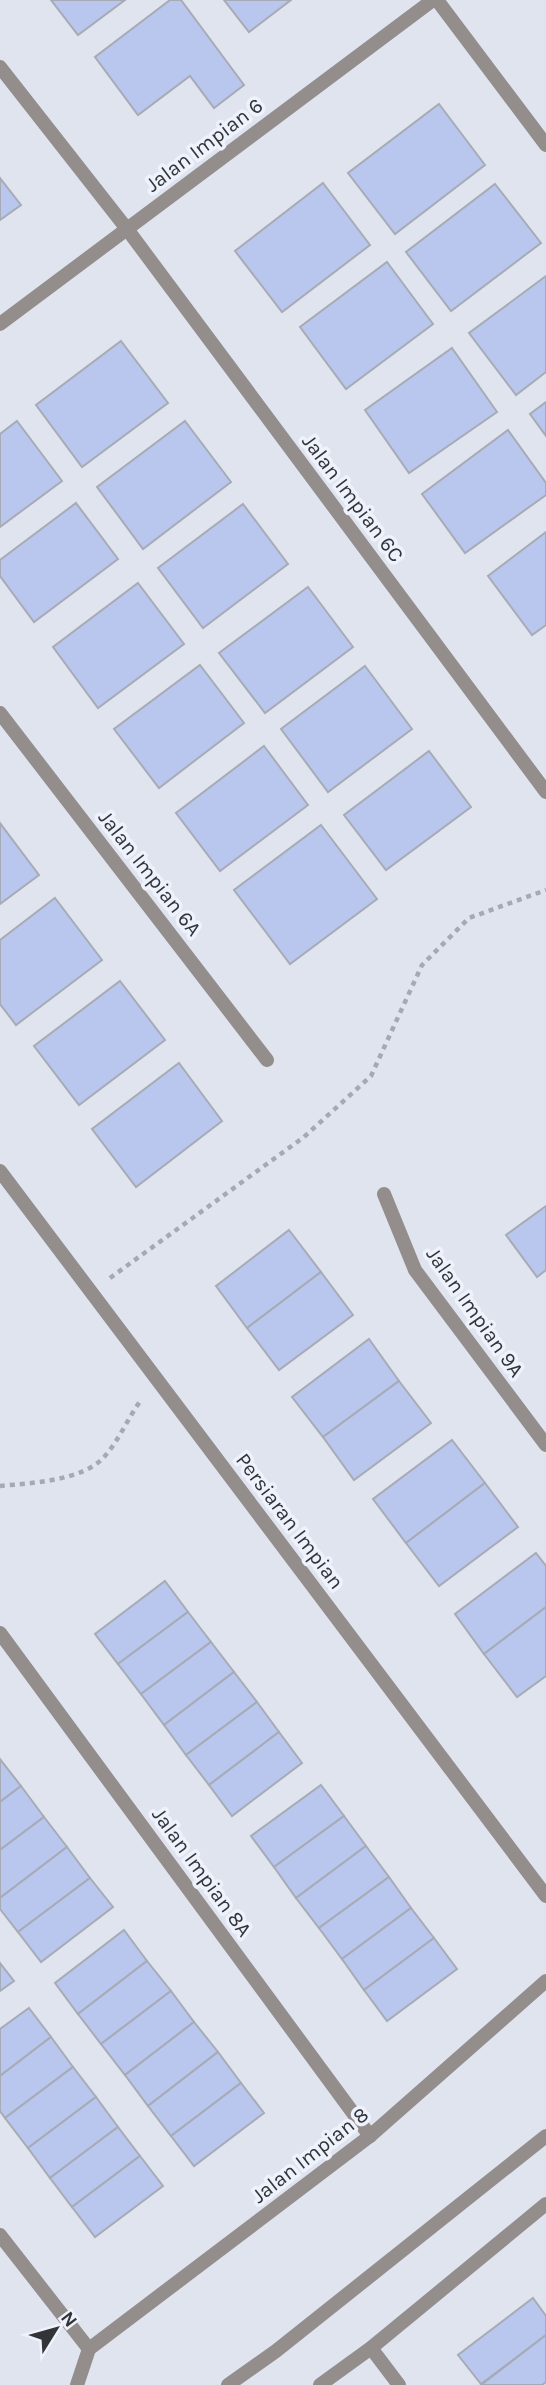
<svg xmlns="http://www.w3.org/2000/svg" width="546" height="2385" font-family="Karla,sans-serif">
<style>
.building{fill:#b9c7ef;stroke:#a7abb5;stroke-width:2}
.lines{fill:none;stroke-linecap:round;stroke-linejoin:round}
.path{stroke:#a5a9b1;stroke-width:4.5;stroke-dasharray:5 5;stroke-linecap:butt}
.service{stroke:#938d8c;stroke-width:14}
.minor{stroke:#938d8c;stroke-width:14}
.tertiary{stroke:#938d8c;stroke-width:14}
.labels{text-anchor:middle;stroke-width:7;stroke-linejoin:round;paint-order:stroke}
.street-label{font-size:21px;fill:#323438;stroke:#eef2fc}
</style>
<rect width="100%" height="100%" fill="#e0e4ef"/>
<g class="building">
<path d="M51,0h74l-47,35z"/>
<path d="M170,0h11l63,85 -30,23 -24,-32 -52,39 -43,-58z"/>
<path d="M224,0h67l-42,32z"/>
<path d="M439,104l46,61 -90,69 -47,-61z"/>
<path d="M0,178l21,27 -21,15z"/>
<path d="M323,183l47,62 -88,67 -47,-61z"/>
<path d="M495,184l46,59 -90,68 -45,-59z"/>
<path d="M387,262l46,62 -87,65 -46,-62z"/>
<path d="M546,276v96l-30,23 -47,-62z"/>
<path d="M121,341l47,62 -86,64 -46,-62z"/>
<path d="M452,348l45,64 -88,61 -44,-63z"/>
<path d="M546,402v34l-16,-22z"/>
<path d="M17,421l45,60 -62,46v-93z"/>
<path d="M185,421l46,61 -88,67 -46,-62z"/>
<path d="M508,430l38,53v12l-81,58 -43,-59z"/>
<path d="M76,503l42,56 -84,63 -34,-46v-16z"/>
<path d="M243,504l45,60 -85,64 -45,-60z"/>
<path d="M546,532v93l-14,10 -44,-59z"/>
<path d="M138,583l46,61 -86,64 -45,-61z"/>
<path d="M308,587l45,60 -88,66 -46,-60z"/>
<path d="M200,665l44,58 -85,65 -45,-59z"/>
<path d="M365,666l47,63 -84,63 -47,-63z"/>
<path d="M264,746l44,59 -88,66 -44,-58z"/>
<path d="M429,751l42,56 -85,63 -42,-55z"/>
<path d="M0,823l39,52 -39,29z"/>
<path d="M321,825l56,74 -87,65 -56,-74z"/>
<path d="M55,898l47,62 -86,65 -16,-21v-64z"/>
<path d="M120,981l45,59 -86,65 -45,-59z"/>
<path d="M179,1063l43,58 -86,66 -44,-58z"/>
<path d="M546,1206v64l-9,7 -31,-42z"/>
<path d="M289,1230l32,42 -74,56 -31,-42z"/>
<path d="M321,1272l32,43 -74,55 -32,-42z"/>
<path d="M369,1339l30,42 -76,56 -31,-40z"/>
<path d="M399,1381l32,42 -77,57 -31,-43z"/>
<path d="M452,1440l33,43 -79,60 -33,-44z"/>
<path d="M485,1483l33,44 -79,59 -33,-43z"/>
<path d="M536,1553l10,13v41l-62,47 -29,-40z"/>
<path d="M165,1581l23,31 -70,52 -23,-30z"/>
<path d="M546,1607v69l-29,21 -33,-43z"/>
<path d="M188,1612l23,30 -70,52 -23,-30z"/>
<path d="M211,1642l23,30 -70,53 -23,-31z"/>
<path d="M234,1672l23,30 -71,53 -22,-30z"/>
<path d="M257,1702l22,30 -70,53 -23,-30z"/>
<path d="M279,1732l23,31 -70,53 -23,-31z"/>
<path d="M0,1759l21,27 -21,16z"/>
<path d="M321,1785l23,31 -70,51 -23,-31z"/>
<path d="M21,1786l23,31 -44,33v-48z"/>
<path d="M344,1816l22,30 -70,52 -22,-31z"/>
<path d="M44,1817l23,30 -67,51v-48z"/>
<path d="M366,1846l23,31 -70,51 -23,-30z"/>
<path d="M67,1847l23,31 -72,54 -18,-23v-11z"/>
<path d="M389,1877l22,31 -69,51 -23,-31z"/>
<path d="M90,1878l23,29 -72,55 -23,-30z"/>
<path d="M411,1908l23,30 -70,52 -22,-31z"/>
<path d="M124,1930l23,31 -69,53 -23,-31z"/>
<path d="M434,1938l23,31 -70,52 -23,-31z"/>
<path d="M147,1961l24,30 -70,53 -23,-30z"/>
<path d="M0,1963l14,18 -14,10z"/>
<path d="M171,1991l23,31 -69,53 -24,-31z"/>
<path d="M29,2008l22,29 -51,39v-47z"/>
<path d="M194,2022l24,30 -70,54 -23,-31z"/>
<path d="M51,2037l22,30 -68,51 -5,-7v-35z"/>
<path d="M218,2052l23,31 -70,53 -23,-30z"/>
<path d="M73,2067l23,30 -68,51 -23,-30z"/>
<path d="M241,2083l23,30 -70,53 -23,-30z"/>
<path d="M96,2097l22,30 -68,51 -22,-30z"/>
<path d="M118,2127l22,29 -68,51 -22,-29z"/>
<path d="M140,2156l23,30 -68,51 -23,-30z"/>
<path d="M533,2298l13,18v19l-65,49 -23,-29z"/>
<path d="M546,2335v47l-4,3h-61z"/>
</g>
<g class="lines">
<g class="path">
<path d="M110,1278l194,-141 67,-61 51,-111 47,-47 77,-28"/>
<path d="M0,1486c30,-3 84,-5 105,-30 14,-16 23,-38 36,-56"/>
</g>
<g class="service">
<path d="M77,2385l12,-36"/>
<path d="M320,2385l51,-37 175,-144"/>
</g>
<g class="minor">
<path d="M437,0l109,145"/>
<path d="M0,67l127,162 419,563"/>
<path d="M0,324l433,-324"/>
<path d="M0,713l267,347"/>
<path d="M0,1171l546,725"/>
<path d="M384,1194l31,76 131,175"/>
<path d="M0,1633l370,503"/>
<path d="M0,2235l89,114 281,-213 176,-155"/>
<path d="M371,2348l28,37"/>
</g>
<path class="tertiary" d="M228,2385l48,-34 270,-215"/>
</g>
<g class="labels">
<g class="street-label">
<text transform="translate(204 145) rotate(-37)" y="7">Jalan Impian 6</text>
<text transform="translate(353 498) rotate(53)" y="7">Jalan Impian 6C</text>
<text transform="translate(150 873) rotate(52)" y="7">Jalan Impian 6A</text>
<text transform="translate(475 1312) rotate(55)" y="7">Jalan Impian 9A</text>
<text transform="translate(290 1521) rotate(53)" y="7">Persiaran Impian</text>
<text transform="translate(202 1872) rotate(54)" y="7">Jalan Impian 8A</text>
<text transform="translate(310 2155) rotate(-38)" y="7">Jalan Impian 8</text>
</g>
</g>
<g transform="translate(56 2329) rotate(53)" stroke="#eef2fc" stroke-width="5" paint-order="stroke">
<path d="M0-5L12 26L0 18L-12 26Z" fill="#323438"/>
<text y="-10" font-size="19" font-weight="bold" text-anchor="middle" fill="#323438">N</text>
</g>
</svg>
